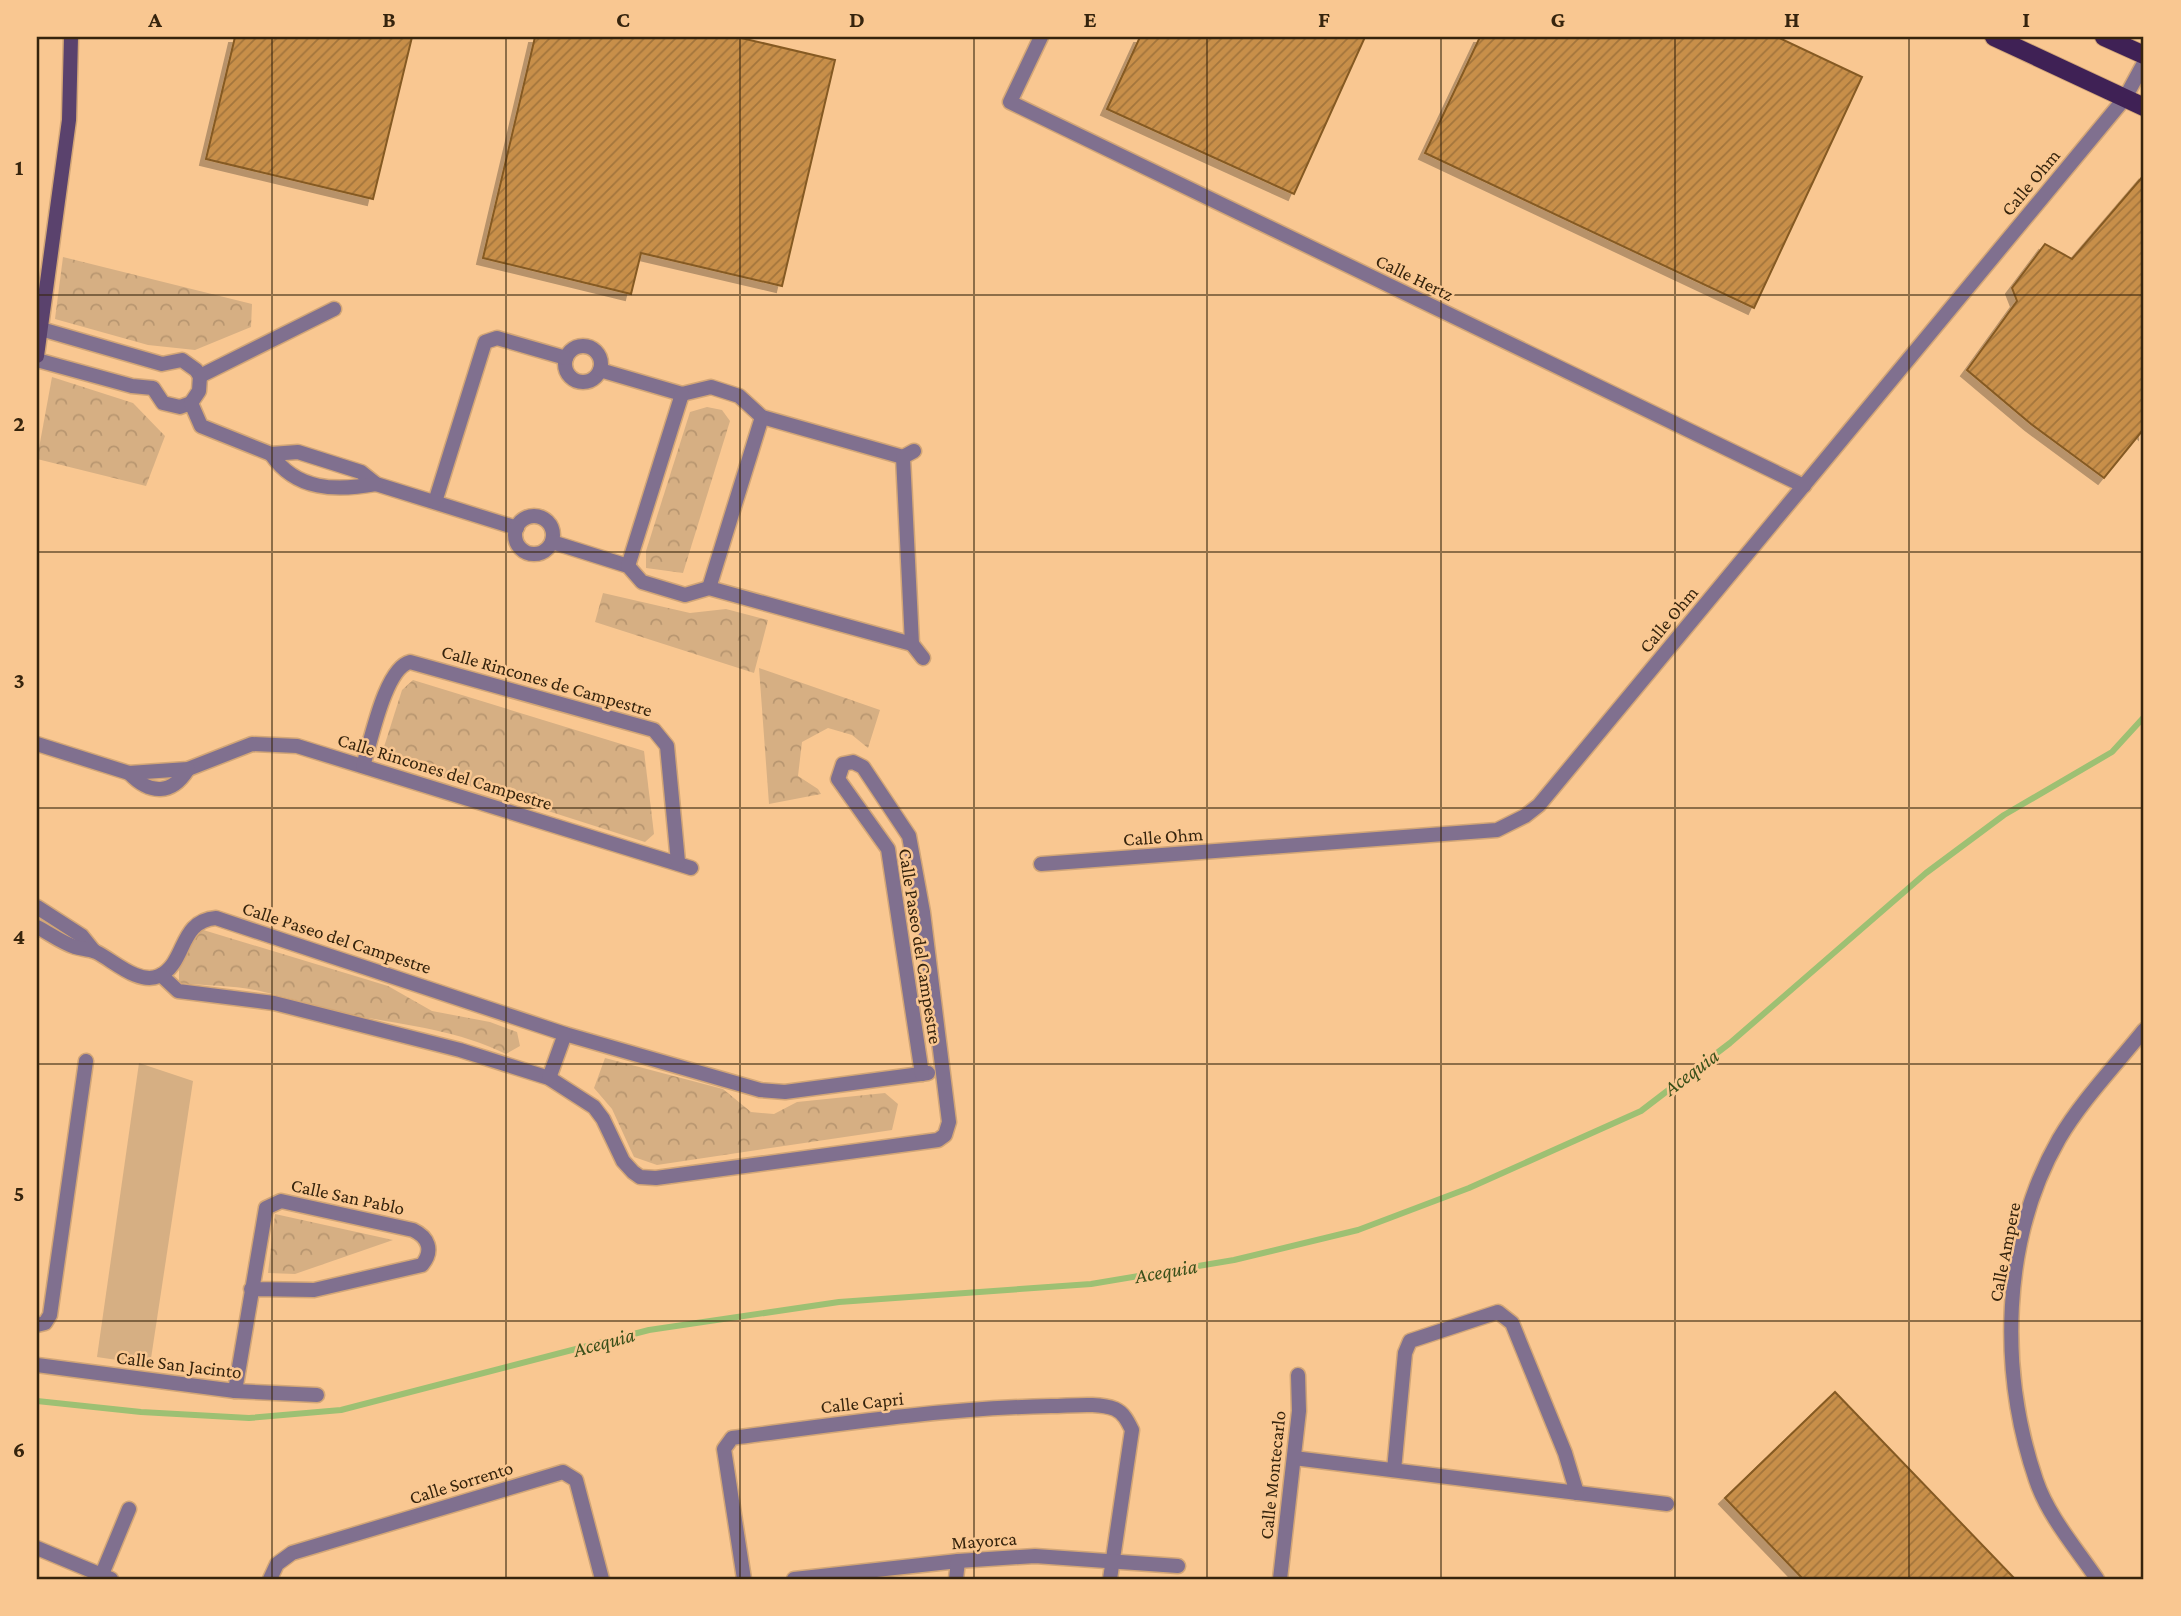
<svg xmlns="http://www.w3.org/2000/svg" width="2181" height="1616" font-family="'Crimson Pro',serif">
<style>
.grass{fill:#d6af83}
.forest{fill:url(#forest-crowns)}
.lines{fill:none;stroke-linecap:round;stroke-linejoin:round}
.stream{stroke:#9dc073;stroke-width:6}
.building{fill:url(#building-hatch);stroke:#855a24;stroke-width:2;filter:url(#shadow)}
.street-casing{stroke:#d2a677;stroke-width:17}
.secondary-casing{stroke:#d2a677;stroke-width:17}
.primary-casing{stroke:#d2a677;stroke-width:20}
.street{stroke:#80708f;stroke-width:14}
.secondary{stroke:#5a426d;stroke-width:14}
.primary{stroke:#3f2155;stroke-width:18}
.grid{fill:none;stroke:#36240d;stroke-width:2;stroke-opacity:0.55}
.labels{text-anchor:middle;stroke-width:5;stroke-linejoin:round;paint-order:stroke}
.street-label{font-size:19px;fill:#36240d;stroke:#f9c791}
.water-label{font-size:21px;font-style:italic;fill:#3a501a;stroke:#f9c791}
.neatline{fill:none;stroke:#36240d;stroke-width:2.5}
.grid-label{font-size:23px;text-anchor:middle;font-weight:bold;fill:#36240d}
</style>
<defs>
<pattern id="forest-crowns" width="20" height="18" patternUnits="userSpaceOnUse" patternTransform="scale(1.75)"><rect width="20" height="18" fill="#d6af83"/><path d="M2 6a3 3 0 1 1 6 0M12 15a3 3 0 1 1 6 0" fill="none" stroke="#b89670"/></pattern>
<pattern id="building-hatch" width="6" height="6" patternUnits="userSpaceOnUse" patternTransform="scale(1.75)"><rect width="6" height="6" fill="#c88f4a"/><path d="M-1 1l2-2M0 6l6-6M5 7l2-2" fill="none" stroke="#a3753c"/></pattern>
<filter id="shadow"><feDropShadow dx="-6" dy="6" stdDeviation="0" flood-color="#0004"/></filter>
</defs>
<rect width="100%" height="100%" fill="#f9c791"/>
<path class="grass" d="M139,1063l54,18 -43,284 -53,-8z"/>
<g class="forest">
<path d="M63,257l189,47 -1,23 -56,23 -47,-5 -93,-26z"/>
<path d="M52,377l81,26 32,33 -19,50 -109,-27z"/>
<path d="M707,407l15,3 8,11 -47,152 -37,-5v-17l44,-139z"/>
<path d="M603,593l87,20 36,-4 42,11 -14,53 -159,-51z"/>
<path d="M759,668l121,42 -12,38 -16,-13 -24,-7 -26,14 -4,34 20,13 3,5 -52,10z"/>
<path d="M413,680l231,71 10,83 -9,8 -254,-81 -8,-11 19,-60z"/>
<path d="M200,929l188,57 44,25 58,11 27,10 3,14 -14,8c-46,-23 -99,-29 -149,-38 -31,-6 -62,-17 -93,-24 -27,-7 -57,-6 -85,-9v-14z"/>
<path d="M605,1058l118,31 28,23 23,2 23,-12 88,-9 13,11 -6,26 -235,35 -23,-8 -22,-48 -18,-21z"/>
<path d="M275,1214l118,26 -98,34 -27,-1z"/>
</g>
<g class="lines">
<path class="stream" d="M37,1401l104,11 108,6 92,-8 308,-80 190,-28 252,-18 143,-24 124,-30 111,-42 172,-77 89,-68 196,-170 78,-58 108,-63 32,-35"/>
</g>
<g class="building">
<path d="M235,37h177l-39,162 -167,-40z"/>
<path d="M535,37h202l98,23 -53,226 -141,-33 -10,41 -148,-36z"/>
<path d="M1140,37h225l-71,157 -187,-85z"/>
<path d="M1480,37h297l85,40 -108,231 -329,-155z"/>
<path d="M2144,175v258l-2,-2 -38,47 -73,-54 -64,-54 50,-69 -5,-13 33,-44 27,15z"/>
<path d="M1835,1392l180,187h-212l-78,-81z"/>
</g>
<g class="lines">
<defs>
<g id="street">
<path d="M1041,37l-31,65 794,384"/>
<path d="M41,329l121,35 20,-4 14,10 4,6"/>
<circle cx="583" cy="364" r="18"/>
<path d="M37,360l95,26 21,2 10,15 17,4 11,-4"/>
<path d="M600,370l82,24 29,-7 28,9 23,21 141,40"/>
<path d="M200,376l-1,15 -8,12 10,23 70,28 27,-2 63,20 15,12 141,44"/>
<path d="M200,376l134,-67"/>
<path d="M914,451l-11,6 9,187 11,14"/>
<path d="M271,454c25,37 65,37 105,30"/>
<path d="M435,502l50,-160 12,-4 69,20"/>
<circle cx="534" cy="535" r="19"/>
<path d="M552,542l76,24 14,16 43,13 24,-7 203,56"/>
<path d="M628,566l54,-172"/>
<path d="M709,588l53,-171"/>
<path d="M37,744l92,29 59,-4 64,-25 45,2 394,122"/>
<path d="M363,766c8,-25 22,-98 47,-104l244,68 13,16 11,116"/>
<path d="M129,773c21,22 43,22 59,-4"/>
<path d="M1041,864l456,-34 28,-14 14,-11 586,-707 19,-35"/>
<path d="M37,907l45,29 12,15"/>
<path d="M37,927c12,6 25,16 38,20 7,2 14,2 21,5 17,8 42,33 63,24 28,-13 19,-55 57,-58l349,116 195,56 25,2 143,-19"/>
<path d="M161,975l17,16 96,12 186,47 89,28 45,29 9,12 20,42 10,11 7,5 16,1 282,-38 7,-5 4,-13 -26,-210 -14,-76 -46,-69 -10,-5 -10,2 -5,15 50,70 34,225"/>
<path d="M549,1078l16,-44"/>
<path d="M37,1325l8,-2 5,-8 36,-254"/>
<path d="M37,1365l198,26 82,4"/>
<path d="M235,1391l31,-183 15,-7 132,29c15,7 21,20 9,35l-108,25 -63,-1"/>
<path d="M1294,1458l373,46"/>
<path d="M1394,1470l11,-117 5,-12 88,-29 14,11 53,130 12,40"/>
<path d="M37,1548l74,31"/>
<path d="M100,1579l29,-70"/>
<path d="M270,1579l7,-15 15,-11 271,-81 13,8 26,99"/>
<path d="M744,1579l-20,-130 8,-11c106,-14 213,-30 319,-32 19,0 47,-4 64,3 9,4 13,13 17,21l-22,149"/>
<path d="M794,1579l164,-18 77,-5 143,10"/>
<path d="M956,1579l2,-18"/>
<path d="M1280,1579l19,-168 -1,-36"/>
<path d="M2097,1579c-21,-31 -49,-63 -61,-99 -37,-108 -35,-240 23,-341 23,-39 57,-74 85,-109"/>
</g>
<path id="secondary" d="M37,356l32,-236 2,-83"/>
<g id="primary">
<path d="M1994,37l150,70"/>
<path d="M2104,37l40,18"/>
</g>
</defs>
<use href="#street" class="street-casing"/>
<use href="#secondary" class="secondary-casing"/>
<use href="#primary" class="primary-casing"/>
<use href="#street" class="street"/>
<use href="#secondary" class="secondary"/>
<use href="#primary" class="primary"/>
</g>
<path class="grid" d="M272,37v1542M506,37v1542M740,37v1542M974,37v1542M1207,37v1542M1441,37v1542M1675,37v1542M1909,37v1542M37,295h2107M37,552h2107M37,808h2107M37,1064h2107M37,1321h2107"/>
<g class="labels">
<g class="street-label">
<text transform="translate(2030 182) rotate(-50)" y="7">Calle Ohm</text>
<text transform="translate(1415 277) rotate(26)" y="7">Calle Hertz</text>
<text transform="translate(1668 619) rotate(-50)" y="7">Calle Ohm</text>
<text transform="translate(547 680) rotate(16)" y="7">Calle Rincones de Campestre</text>
<text transform="translate(445 771) rotate(17)" y="7">Calle Rincones del Campestre</text>
<text transform="translate(1163 836) rotate(-4)" y="7">Calle Ohm</text>
<text transform="translate(337 937) rotate(18)" y="7">Calle Paseo del Campestre</text>
<text transform="translate(921 946) rotate(81)" y="7">Calle Paseo del Campestre</text>
<text transform="translate(348 1196) rotate(12)" y="7">Calle San Pablo</text>
<text transform="translate(2004 1252) rotate(-79)" y="7">Calle Ampere</text>
<text transform="translate(179 1364) rotate(7)" y="7">Calle San Jacinto</text>
<text transform="translate(862 1402) rotate(-6)" y="7">Calle Capri</text>
<text transform="translate(1272 1475) rotate(-84)" y="7">Calle Montecarlo</text>
<text transform="translate(461 1482) rotate(-17)" y="7">Calle Sorrento</text>
<text transform="translate(984 1540) rotate(-4)" y="7">Mayorca</text>
</g>
<g class="water-label">
<text transform="translate(1691 1072) rotate(-37)" y="7">Acequia</text>
<text transform="translate(1166 1271) rotate(-10)" y="7">Acequia</text>
<text transform="translate(604 1342) rotate(-15)" y="7">Acequia</text>
</g>
</g>
<rect width="2181" height="1616" fill="none" stroke="#f9c791" stroke-width="77"/>
<rect x="38" y="38" width="2104" height="1540" class="neatline"/>
<g class="grid-label">
<text x="155" y="27">A</text>
<text x="389" y="27">B</text>
<text x="623" y="27">C</text>
<text x="857" y="27">D</text>
<text x="1090" y="27">E</text>
<text x="1324" y="27">F</text>
<text x="1558" y="27">G</text>
<text x="1792" y="27">H</text>
<text x="2026" y="27">I</text>
<text x="19" y="175">1</text>
<text x="19" y="431">2</text>
<text x="19" y="688">3</text>
<text x="19" y="944">4</text>
<text x="19" y="1201">5</text>
<text x="19" y="1457">6</text>
</g>
</svg>
